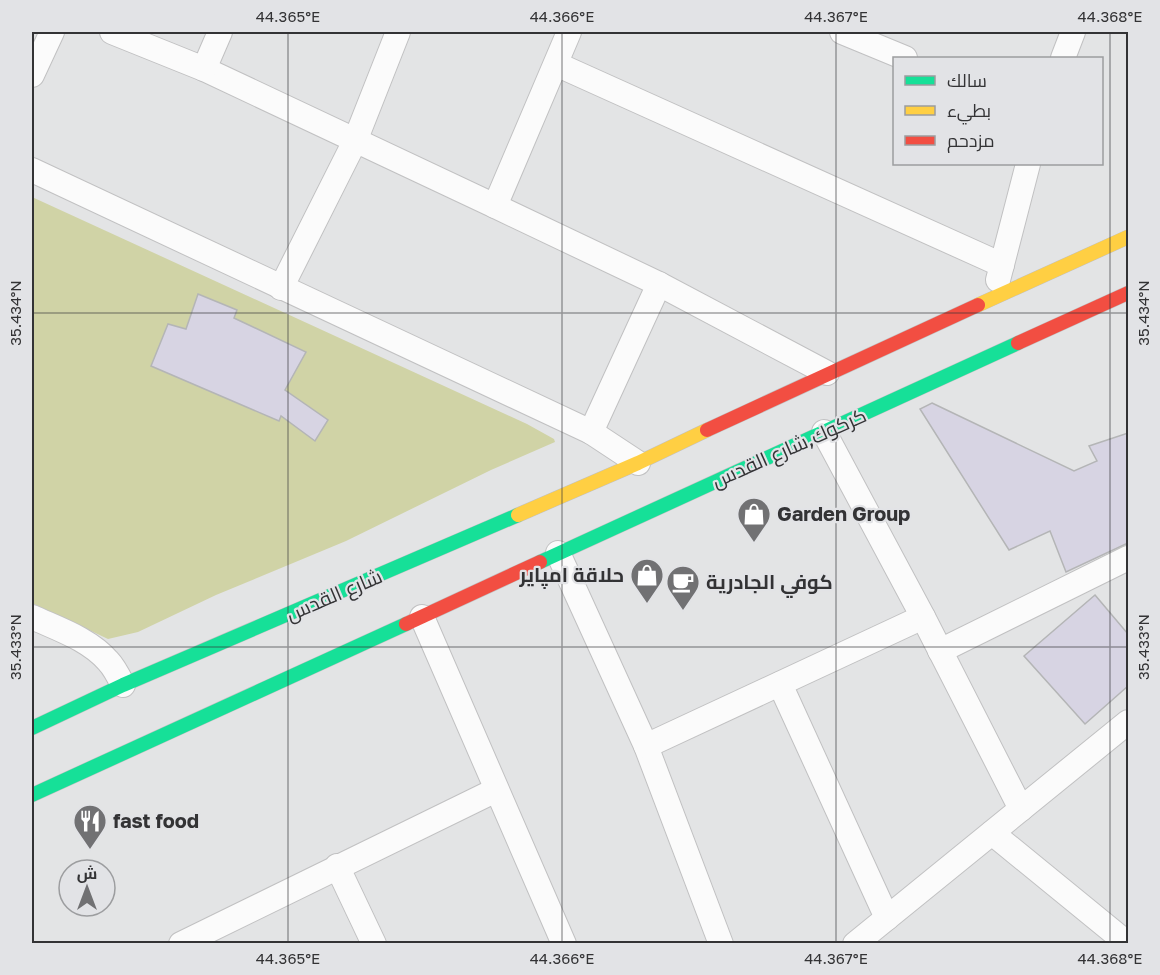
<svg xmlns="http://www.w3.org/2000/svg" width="1160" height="975" font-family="'Golos Text',Cairo,sans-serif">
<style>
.green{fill:#d0d3a6}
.building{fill:#d7d4e3;stroke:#b4b5b6;stroke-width:1.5}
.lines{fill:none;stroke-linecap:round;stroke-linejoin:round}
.street-casing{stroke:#c1c1c2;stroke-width:26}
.fast-casing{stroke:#c1c1c2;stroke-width:15}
.slow-casing{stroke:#c1c1c2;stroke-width:15}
.jam-casing{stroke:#c1c1c2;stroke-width:15}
.street{stroke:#fbfbfb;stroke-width:24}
.fast{stroke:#16e098;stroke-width:14}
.slow{stroke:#ffcf43;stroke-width:14}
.jam{stroke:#f24e42;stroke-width:14}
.ticks{fill:none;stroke:#333335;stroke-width:1.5;stroke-opacity:0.45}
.labels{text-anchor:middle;stroke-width:4.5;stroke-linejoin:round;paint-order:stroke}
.street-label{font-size:20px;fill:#333335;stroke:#e2e3e6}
.poi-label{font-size:20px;font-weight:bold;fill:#333335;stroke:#e2e3e6;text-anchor:start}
.neatline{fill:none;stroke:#333335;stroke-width:2}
.ticks-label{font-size:15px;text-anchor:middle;fill:#333335}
</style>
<rect width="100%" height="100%" fill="#e3e4e5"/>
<path class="green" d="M32,197l495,227 27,15 1,3 -64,28 -145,71 -130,54 -78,37 -30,7 -76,-36z"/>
<g class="building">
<path d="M198,294l39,16 -3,8 72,34 -21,38 43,30 -13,21 -34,-25 -2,5 -128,-55 17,-42 18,5z"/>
<path d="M932,403l142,68 23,-10 -8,-15 39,-13v110l-62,29 -16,-41 -41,19 -89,-141z"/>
<path d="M1095,595l33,39v52l-43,38 -61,-68z"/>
</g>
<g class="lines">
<defs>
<g id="street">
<path d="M112,32l92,37 291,137 164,78 168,89"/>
<path d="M842,32l63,26"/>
<path d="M1063,58l10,-26"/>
<path d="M556,64l446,201"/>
<path d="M204,69l16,-37"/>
<path d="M32,75l20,-43"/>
<path d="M32,170l559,262 47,31"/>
<path d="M495,206l74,-174"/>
<path d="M998,280l30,-116"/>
<path d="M281,288l74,-147 43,-109"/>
<path d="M591,432l68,-148"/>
<path d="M824,432l99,185 98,192"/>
<path d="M558,553l88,193 75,198"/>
<path d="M32,617c26,12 57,22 76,44 6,6 11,16 15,24"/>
<path d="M422,617l142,327"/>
<path d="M940,651l188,-93"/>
<path d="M780,684l107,234"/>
<path d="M646,746l277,-129"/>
<path d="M992,833l136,111"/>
<path d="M337,866l37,78"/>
<path d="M181,944l315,-154"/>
<path d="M855,944l273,-222"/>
</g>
<g id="fast">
<path d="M540,562l478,-219"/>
<path d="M32,728l91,-43 395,-170"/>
<path d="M32,795l374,-171"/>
</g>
<g id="slow">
<path d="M978,305l150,-68"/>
<path d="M518,515l120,-52 69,-33"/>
</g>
<g id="jam">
<path d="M1018,343l110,-50"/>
<path d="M707,430l271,-125"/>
<path d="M406,624l134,-62"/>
</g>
</defs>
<use href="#street" class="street-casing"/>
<use href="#fast" class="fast-casing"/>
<use href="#slow" class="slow-casing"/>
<use href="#jam" class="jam-casing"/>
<use href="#street" class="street"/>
<use href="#fast" class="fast"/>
<use href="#slow" class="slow"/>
<use href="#jam" class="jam"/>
</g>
<path class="ticks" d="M288,32v912M562,32v912M836,32v912M1110,32v912M32,313h1096M32,647h1096"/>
<defs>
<symbol id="shop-pin" viewBox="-11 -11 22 30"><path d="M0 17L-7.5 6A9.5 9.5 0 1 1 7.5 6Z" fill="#717173" stroke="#e2e3e6"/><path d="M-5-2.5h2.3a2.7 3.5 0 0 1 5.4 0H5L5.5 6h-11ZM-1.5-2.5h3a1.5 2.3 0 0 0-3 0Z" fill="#fff"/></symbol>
<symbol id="cafe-pin" viewBox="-11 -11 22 30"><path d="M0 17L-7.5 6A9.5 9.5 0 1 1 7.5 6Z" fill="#717173" stroke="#e2e3e6"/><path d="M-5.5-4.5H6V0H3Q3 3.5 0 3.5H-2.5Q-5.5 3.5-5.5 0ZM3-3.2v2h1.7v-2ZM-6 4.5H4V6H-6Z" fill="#fff"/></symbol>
<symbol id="restaurant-pin" viewBox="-11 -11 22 30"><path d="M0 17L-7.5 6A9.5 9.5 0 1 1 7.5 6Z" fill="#717173" stroke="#e2e3e6"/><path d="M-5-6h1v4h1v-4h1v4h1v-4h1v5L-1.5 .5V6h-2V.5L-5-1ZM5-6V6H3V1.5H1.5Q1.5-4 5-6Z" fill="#fff"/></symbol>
</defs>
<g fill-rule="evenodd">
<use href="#shop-pin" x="735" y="495" width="38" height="52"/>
<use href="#shop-pin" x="628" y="556" width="38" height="52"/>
<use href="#cafe-pin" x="664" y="563" width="38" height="52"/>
<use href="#restaurant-pin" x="71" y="802" width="38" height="52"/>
</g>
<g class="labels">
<g class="street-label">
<text transform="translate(789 448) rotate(-24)" y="7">كركوك,شارع القدس</text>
<text transform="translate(334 595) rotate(-23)" y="7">شارع القدس</text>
</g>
<g class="poi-label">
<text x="777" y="521">Garden Group</text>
<text x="624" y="582" text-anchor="end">حلاقة امپاير</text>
<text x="706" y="589">كوفي الجادرية</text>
<text x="113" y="828">fast food</text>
</g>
</g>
<rect width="1160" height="975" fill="none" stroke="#e2e3e6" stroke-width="66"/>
<rect x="893" y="57" width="210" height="108" fill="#e2e3e6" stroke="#9c9d9f" stroke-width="1.5"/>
<rect x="905" y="76" width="30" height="9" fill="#16e098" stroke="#9c9d9f" stroke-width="1.5"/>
<text x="947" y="87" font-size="18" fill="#333335">سالك</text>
<rect x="905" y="106" width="30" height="9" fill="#ffcf43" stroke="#9c9d9f" stroke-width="1.5"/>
<text x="947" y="117" font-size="18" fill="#333335">بطيء</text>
<rect x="905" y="136" width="30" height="9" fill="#f24e42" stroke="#9c9d9f" stroke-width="1.5"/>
<text x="947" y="147" font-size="18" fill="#333335">مزدحم</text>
<g transform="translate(87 888)"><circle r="28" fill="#e2e3e6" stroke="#9c9d9f" stroke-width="1.5"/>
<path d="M0-4.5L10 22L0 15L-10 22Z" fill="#717173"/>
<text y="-9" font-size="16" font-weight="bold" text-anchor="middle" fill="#333335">ش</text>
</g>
<rect x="33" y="33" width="1094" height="909" class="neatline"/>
<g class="ticks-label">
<text x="288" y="22">44.365°E</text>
<text x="562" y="22">44.366°E</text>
<text x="836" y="22">44.367°E</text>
<text x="1110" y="22">44.368°E</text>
<text transform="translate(16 313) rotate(-90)" y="5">35.434°N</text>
<text transform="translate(1144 313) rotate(-90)" y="5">35.434°N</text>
<text transform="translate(16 647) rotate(-90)" y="5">35.433°N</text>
<text transform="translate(1144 647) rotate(-90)" y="5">35.433°N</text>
<text x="288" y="964">44.365°E</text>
<text x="562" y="964">44.366°E</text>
<text x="836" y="964">44.367°E</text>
<text x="1110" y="964">44.368°E</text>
</g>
</svg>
